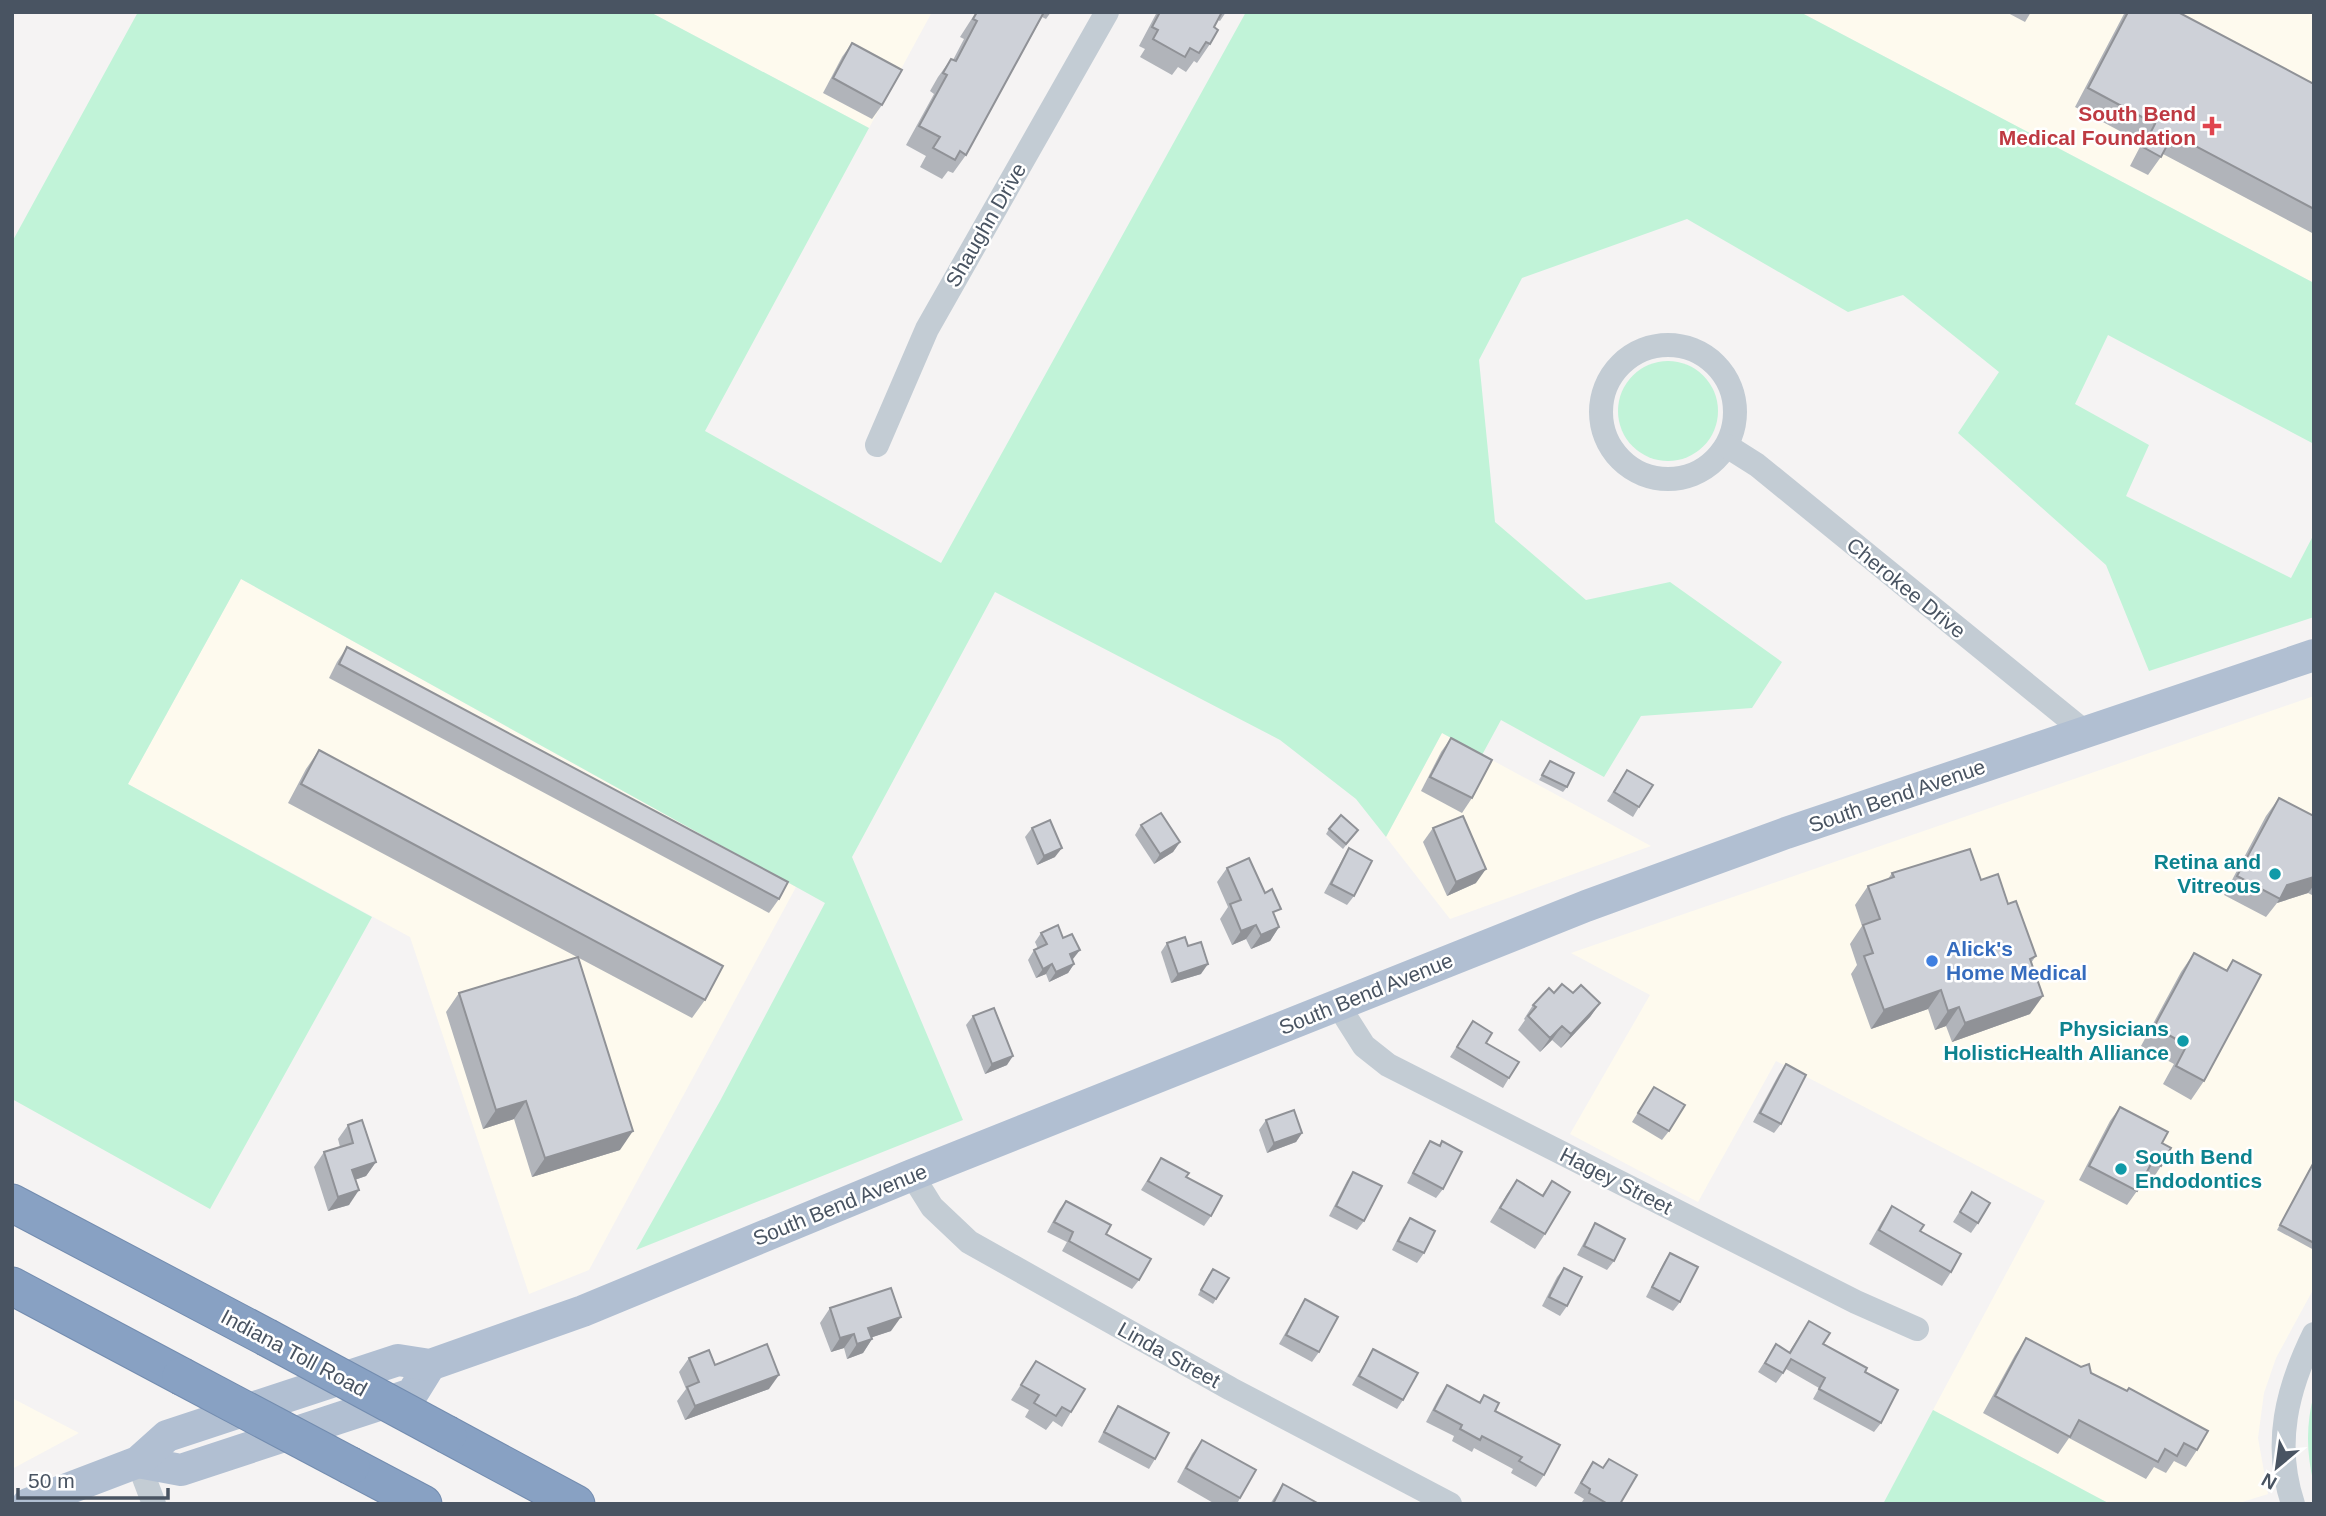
<svg xmlns="http://www.w3.org/2000/svg" width="2326" height="1516" font-family="Helvetica,sans-serif">
<style>
.commercial{fill:#fefaee}
.green{fill:#c1f3d8}
.lines{fill:none;stroke-linecap:round;stroke-linejoin:round}
.highway-casing{stroke:#738caf;stroke-width:39}
.minor{stroke:#c3ccd4;stroke-width:24}
.major{stroke:#b1bfd2;stroke-width:32}
.highway{stroke:#88a1c3;stroke-width:37}
.highway-bridge-casing{stroke:#738caf;stroke-width:39;stroke-linecap:butt}
.highway-bridge{stroke:#88a1c3;stroke-width:37}
.wall{fill:#b1b4ba}
.shaded-wall{fill:#909297}
.building{fill:#ced1d8;stroke:#909297;stroke-width:2}
.health-dot{fill:#e0444e;stroke:#fff;stroke-width:2.5}
.culture-dot{fill:#0f9aa8;stroke:#fff;stroke-width:2.5}
.shop-dot{fill:#3f7fe0;stroke:#fff;stroke-width:2.5}
.labels{text-anchor:middle;stroke-width:5;stroke-linejoin:round;paint-order:stroke}
.health-label{font-size:21px;font-weight:bold;fill:#be3a42;stroke:#fff;text-anchor:end}
.street-label{font-size:21px;fill:#495462;stroke:#fff}
.culture-label{font-size:21px;font-weight:bold;fill:#0d838f;stroke:#fff;text-anchor:end}
.shop-label{font-size:21px;font-weight:bold;fill:#366cbe;stroke:#fff;text-anchor:start}
</style>
<rect width="100%" height="100%" fill="#f5f3f3"/>
<g class="commercial">
<path d="M650,12h282l-63,116z"/>
<path d="M1800,12h514v271z"/>
<path d="M241,579l555,308 -207,383 -60,24 -119,-357 -282,-153z"/>
<path d="M2314,696v592l-38,70 -12,35 -6,45 10,56 -32,10h-126l-177,-94 112,-209 -269,-140 -78,141 -128,-68 80,-139 -79,-42z"/>
<path d="M1442,733l209,113 -201,73 -64,-82z"/>
<path d="M12,1398l67,35 -67,36z"/>
</g>
<g class="green">
<path d="M138,12h512l219,116 -164,303 236,132 305,-551h554l514,271v161l-206,-109 -33,69 74,41 -23,51 165,82 23,-44v83l-165,54 -43,-106 -148,-132 41,-61 -96,-77 -55,17 -161,-93 -165,59 -43,82 16,162 91,78 84,-18 112,80 -30,46 -111,8 -37,61 -103,-57 -19,35 -40,-22 -56,104 -30,-38 -76,-59 -285,-148 -143,265 111,263 -327,130 84,-149 105,-198 -584,-324 -113,205 244,133 -162,292 -198,-110v-857z"/>
<circle cx="1668" cy="411" r="50"/>
<path d="M2314,1394v90c-8,-30 -8,-61 0,-90z"/>
<path d="M1933,1410l177,94h-227z"/>
</g>
<g class="lines">
<defs>
<g id="highway">
<path d="M12,1203l254,134"/>
<path d="M12,1286l169,90"/>
<path d="M448,1435l128,69"/>
<path d="M351,1466l72,38"/>
</g>
</defs>
<use href="#highway" class="highway-casing"/>
<g class="minor">
<circle cx="1668" cy="412" r="67"/>
<path d="M877,445l50,-116 180,-317"/>
<path d="M1727,446l30,19 328,267"/>
<path d="M1338,1005l26,41 24,19 468,237 61,27"/>
<path d="M912,1175l20,32 37,35 262,147 219,115"/>
<path d="M138,1462l16,42"/>
<path d="M2293,1504c-20,-60 -6,-115 21,-170"/>
</g>
<g class="major">
<path d="M138,1462l43,8 231,-76 18,-29"/>
<path d="M28,1504l110,-42 29,-26 231,-76 32,5 153,-54 329,-136 674,-269 200,-73 528,-178"/>
</g>
<use href="#highway" class="highway"/>
<defs>
<g id="highway-bridge">
<path d="M266,1337l182,98"/>
<path d="M181,1376l170,90"/>
</g>
</defs>
<use href="#highway-bridge" class="highway-bridge-casing"/>
<use href="#highway-bridge" class="highway-bridge"/>
</g>
<g class="wall">
<path d="M976,12h75l-5,7 -4,-2 -76,138 -13,18 -5,-2 -6,8 -22,-12 6,-11 -20,-11 28,-51 -4,-3 8,-14 13,-18 2,1 11,-21 -4,-2z"/>
<path d="M1157,12h69l-6,9 -2,-1 -4,7 -4,17 -13,19 -3,-2 -8,11 -8,-5 -6,8 -32,-18 5,-8 -6,-3z"/>
<path d="M2006,12h25l-6,10z"/>
<path d="M2125,12h53l136,72v150l-151,-80 -15,21 -18,-9 12,-23 -67,-36z"/>
<path d="M852,43l30,62 -10,14 -49,-26 19,-36z"/>
<path d="M347,647l432,252 -10,14 -440,-235 8,-16z"/>
<path d="M1451,738l21,60 -10,15 -41,-22 20,-39z"/>
<path d="M319,750l386,250 -13,18 -113,-60 41,192 -88,27 -18,-58 -31,10 -37,-117 13,-19 118,-36 -289,-154 18,-34z"/>
<path d="M1550,761l17,26 -4,5 -24,-12z"/>
<path d="M1627,770l12,37 -6,10 -26,-16z"/>
<path d="M2279,798l35,18v80l-6,-3 -31,10 -11,14 -42,-22 42,-79z"/>
<path d="M1141,825l39,17 -7,10 -19,12 -19,-29z"/>
<path d="M1032,828l23,29 -18,8 -12,-28z"/>
<path d="M1433,828l43,55 -29,13 -24,-54z"/>
<path d="M1329,829l29,1 -15,19 -17,-15z"/>
<path d="M1349,848l5,48 -7,9 -23,-12 19,-35z"/>
<path d="M1227,868l52,59 -9,14 -19,8 -5,-10 -14,6 -12,-26 8,-12 -11,-25z"/>
<path d="M1892,873l89,7 27,24 28,52 -5,7 -1,51 -78,28 -6,-16 -11,4 -7,-21 -57,20 -20,-55 6,-9 -7,-21 12,-18 -7,-21 13,-19 20,-7z"/>
<path d="M1041,933l32,26 -1,1 2,4 -6,9 -19,9 -3,-8 -10,4 -8,-18 6,-10 4,-1 -3,-7z"/>
<path d="M1167,943l21,3 13,28 -30,9 -10,-31z"/>
<path d="M2194,953l32,17 7,-10 -29,121 -13,19 -28,-16 11,-20 -33,-18 40,-74z"/>
<path d="M1554,993h19l27,10 -10,14 -29,31 -9,-8 -12,12 -22,-22 7,-10 -1,-1 9,-14z"/>
<path d="M973,1016l34,49 -22,9 -19,-49z"/>
<path d="M1473,1021l36,57 -6,10 -53,-31z"/>
<path d="M1786,1064l-5,60 -7,9 -21,-11 26,-48z"/>
<path d="M1654,1087l15,44 -7,9 -30,-18z"/>
<path d="M2120,1107l42,36 -1,23 -9,14 -8,-3 -7,14 -10,14 -48,-25 31,-59z"/>
<path d="M1266,1120l36,13 -6,9 -29,11 -8,-23z"/>
<path d="M348,1125l28,37 -10,14 -11,4 -6,25 -21,6 -14,-44 10,-15 16,-5 -2,-8z"/>
<path d="M1430,1141l9,4 3,-4 1,48 -7,9 -29,-15 17,-33z"/>
<path d="M1161,1158l25,19 25,39 -7,10 -63,-36z"/>
<path d="M2314,1161v89l-37,-20z"/>
<path d="M1353,1172l11,49 -7,9 -28,-14 18,-35z"/>
<path d="M1517,1180l25,15 10,-14 -7,53 -10,15 -45,-27 17,-28z"/>
<path d="M1972,1192l6,31 -7,10 -18,-11z"/>
<path d="M1066,1201l40,33 33,46 -7,9 -70,-38 5,-9 -20,-10 12,-22z"/>
<path d="M1892,1206l28,25 31,41 -9,14 -73,-42 13,-23z"/>
<path d="M1410,1218l14,35 -7,10 -25,-13 11,-22z"/>
<path d="M1595,1223l19,38 -7,9 -30,-15 12,-22z"/>
<path d="M1670,1253l10,49 -7,9 -27,-14 18,-35z"/>
<path d="M1564,1268l3,38 -7,10 -18,-10 15,-29z"/>
<path d="M1209,1274l20,4 -16,26 -15,-9z"/>
<path d="M1305,1299l14,53 -7,10 -33,-18 20,-35z"/>
<path d="M830,1308l61,23 -19,6v2l-9,14 -16,6 -3,-11 -13,4 -11,-29z"/>
<path d="M1809,1321l14,23 42,28 16,51 -7,9 -61,-33 6,-11 -33,-19 -10,14 -18,-11 18,-28 13,8z"/>
<path d="M2026,1338l65,35 106,77 -11,17 -12,-6 -8,12 -12,-6 -8,12 -77,-41 -11,16 -75,-41 32,-58z"/>
<path d="M1373,1349l30,51 -6,9 -45,-24 15,-26z"/>
<path d="M689,1358l26,7 54,24 -84,31 -8,-19 9,-12 -7,-17z"/>
<path d="M1036,1361l35,51 -9,15 -9,-6 -7,9 -21,-13 4,-7 -18,-10z"/>
<path d="M1447,1385l32,17 5,-7 60,80 -8,12 -25,-14 2,-4 -39,-21 -2,4 -20,-11 2,-5 -28,-14 13,-25z"/>
<path d="M1118,1406l37,53 -6,10 -51,-27 14,-27z"/>
<path d="M1202,1440l38,58 -3,6h-22l-38,-22 15,-28z"/>
<path d="M1609,1459l11,45h-36l-2,-2 2,-3 -10,-6 12,-21 7,-10 10,6z"/>
<path d="M1283,1484l36,20h-49z"/>
</g>
<g class="shaded-wall">
<path d="M1180,842l-7,10 -19,12 6,-10z"/>
<path d="M1062,848l-7,9 -18,8 7,-9z"/>
<path d="M1486,869l-10,14 -29,13 9,-14z"/>
<path d="M2314,877v8l-6,8 -31,10 10,-18z"/>
<path d="M1256,925l-10,14 -14,6 9,-14z"/>
<path d="M1279,927l-9,14 -19,8 10,-14z"/>
<path d="M1080,950l-7,9 -10,5 7,-10z"/>
<path d="M1052,964l-6,10 -10,4 7,-9z"/>
<path d="M1074,964l-6,9 -19,9 7,-10z"/>
<path d="M1208,964l-7,10 -30,9 7,-9z"/>
<path d="M1941,990l-13,19 -57,20 13,-19z"/>
<path d="M2043,996l-13,18 -78,28 13,-19z"/>
<path d="M1600,1003l-10,14 -29,31 10,-14z"/>
<path d="M1959,1007l-13,19 -11,4 13,-19z"/>
<path d="M1562,1026l-10,14 -12,12 10,-14z"/>
<path d="M1013,1056l-6,9 -22,9 7,-10z"/>
<path d="M526,1101l-12,18 -31,10 13,-19z"/>
<path d="M633,1131l-13,19 -88,27 13,-19z"/>
<path d="M1302,1133l-6,9 -29,11 7,-10z"/>
<path d="M376,1162l-10,14 -24,8 10,-14z"/>
<path d="M359,1190l-10,15 -21,6 10,-14z"/>
<path d="M901,1317l-10,14 -33,11 10,-14z"/>
<path d="M854,1334l-10,14 -13,4 9,-14z"/>
<path d="M872,1339l-9,14 -16,6 10,-15z"/>
<path d="M779,1375l-10,14 -84,31 10,-14z"/>
</g>
<g class="building">
<path d="M977,12h67l-78,143 -6,-4 -5,9 -22,-12 7,-11 -21,-11 28,-51 -4,-2 8,-14 5,2 21,-40 -4,-2z"/>
<path d="M1160,12h62l-8,15 4,3 -8,14 -4,-2 -7,11 -9,-5 -5,9 -32,-18 5,-9 -6,-3z"/>
<path d="M2128,12h50l136,72v125l-141,-75 -12,23 -18,-10 12,-23 -67,-36z"/>
<path d="M852,43l50,27 -20,35 -49,-27z"/>
<path d="M347,647l441,235 -9,17 -440,-235z"/>
<path d="M1451,738l41,22 -20,38 -42,-21z"/>
<path d="M319,750l404,216 -18,34 -404,-216z"/>
<path d="M1550,761l24,12 -7,14 -25,-12z"/>
<path d="M1627,770l26,15 -14,22 -25,-15z"/>
<path d="M2279,798l35,18v61l-27,8 -7,14 -43,-23z"/>
<path d="M1161,813l19,29 -20,12 -19,-29z"/>
<path d="M1341,815l17,15 -12,14 -17,-15z"/>
<path d="M1463,816l23,53 -30,13 -23,-54z"/>
<path d="M1050,820l12,28 -18,8 -12,-28z"/>
<path d="M1349,848l23,13 -18,35 -23,-12z"/>
<path d="M1970,849l11,31 17,-6 10,30 8,-3 20,55 -6,3 13,37 -78,27 -6,-16 -11,4 -7,-21 -57,20 -20,-54 9,-3 -10,-28 17,-6 -12,-33 26,-9 -2,-4z"/>
<path d="M1249,858l16,35 7,-4 9,20 -8,3 6,15 -18,8 -5,-10 -15,6 -11,-27 11,-4 -14,-32z"/>
<path d="M1058,925l5,13 9,-4 8,16 -10,4 4,10 -18,8 -4,-8 -9,5 -9,-19 13,-6 -6,-11z"/>
<path d="M1185,937l3,9 13,-4 7,22 -30,10 -11,-31z"/>
<path d="M2194,953l33,18 6,-11 28,15 -57,106 -28,-15 11,-21 -33,-18z"/>
<path d="M578,957l55,174 -88,27 -19,-57 -30,9 -37,-117z"/>
<path d="M1562,984l11,9 8,-8 19,18 -29,31 -9,-8 -12,12 -22,-22 8,-9 -3,-2 16,-17 5,5z"/>
<path d="M994,1008l19,48 -21,8 -19,-48z"/>
<path d="M1473,1021l19,12 -6,10 33,19 -10,16 -52,-31z"/>
<path d="M1786,1064l20,11 -25,49 -21,-11z"/>
<path d="M1654,1087l31,18 -16,26 -31,-18z"/>
<path d="M2120,1107l48,25 -6,11 9,5 -10,18 -9,-4 -15,29 -48,-25z"/>
<path d="M1294,1110l8,23 -28,10 -8,-23z"/>
<path d="M362,1120l14,42 -24,8 7,20 -21,7 -14,-45 29,-9 -5,-18z"/>
<path d="M1430,1141l10,5 2,-5 20,11 -19,37 -30,-16z"/>
<path d="M1161,1158l28,15 -3,4 36,19 -11,20 -63,-35z"/>
<path d="M2314,1162v81l-34,-18z"/>
<path d="M1353,1172l29,14 -18,35 -28,-15z"/>
<path d="M1517,1180l26,16 9,-15 18,11 -25,42 -45,-26z"/>
<path d="M1972,1192l18,11 -12,20 -18,-11z"/>
<path d="M1066,1201l45,24 -5,9 45,25 -12,21 -70,-39 4,-9 -19,-10z"/>
<path d="M1892,1206l32,19 -4,6 41,23 -10,18 -72,-42z"/>
<path d="M1410,1218l25,13 -11,22 -26,-12z"/>
<path d="M1595,1223l30,16 -11,22 -30,-15z"/>
<path d="M1670,1253l28,14 -18,35 -28,-15z"/>
<path d="M1564,1268l18,9 -15,29 -18,-9z"/>
<path d="M1213,1269l16,9 -13,21 -15,-9z"/>
<path d="M891,1288l10,29 -33,11 4,11 -15,5 -3,-10 -14,4 -10,-30z"/>
<path d="M1305,1299l33,18 -19,35 -33,-17z"/>
<path d="M1809,1321l21,12 -7,11 44,24 -2,4 33,18 -17,33 -62,-34 6,-11 -34,-19 -8,14 -18,-10 11,-19 14,9z"/>
<path d="M2026,1338l55,29 8,-3 2,9 36,18 2,-3 79,43 -11,19 -13,-7 -7,13 -12,-7 -7,13 -79,-42 -9,17 -75,-41z"/>
<path d="M767,1344l12,31 -84,31 -8,-19 12,-5 -10,-24 20,-8 6,15z"/>
<path d="M1373,1349l45,24 -15,27 -44,-24z"/>
<path d="M1036,1361l49,28 -14,23 -9,-5 -6,9 -22,-13 5,-8 -18,-10z"/>
<path d="M1447,1385l33,18 4,-8 15,8 -4,8 65,34 -16,30 -25,-14 3,-4 -40,-21 -2,4 -20,-11 2,-4 -28,-15z"/>
<path d="M1118,1406l51,27 -14,26 -51,-27z"/>
<path d="M1202,1440l54,30 -16,28 -54,-30z"/>
<path d="M1609,1459l28,16 -17,29h-12l-19,-11 1,-4 -9,-6 12,-21 10,6z"/>
<path d="M1283,1484l36,20h-46z"/>
</g>
<path class="health-dot" d="M2208.5 115.5h7v7h7v7h-7v7h-7v-7h-7v-7h7z"/>
<g class="culture-dot">
<circle cx="2275" cy="874" r="7"/>
<circle cx="2183" cy="1041" r="7"/>
<circle cx="2121" cy="1169" r="7"/>
</g>
<circle class="shop-dot" cx="1932" cy="961" r="7"/>
<g class="labels">
<g class="health-label">
<text x="2196" y="121">South Bend<tspan x="2196" dy="24">Medical Foundation</tspan></text>
</g>
<g class="street-label">
<text transform="translate(986 225) rotate(-60)" y="7">Shaughn Drive</text>
<text transform="translate(1906 588) rotate(39)" y="7">Cherokee Drive</text>
<text transform="translate(1897 796) rotate(-19)" y="7">South Bend Avenue</text>
<text transform="translate(1366 994) rotate(-22)" y="7">South Bend Avenue</text>
<text transform="translate(1616 1181) rotate(27)" y="7">Hagey Street</text>
<text transform="translate(840 1205) rotate(-22)" y="7">South Bend Avenue</text>
<text transform="translate(294 1353) rotate(28)" y="7">Indiana Toll Road</text>
<text transform="translate(1169 1355) rotate(29)" y="7">Linda Street</text>
</g>
<g class="culture-label">
<text x="2261" y="869">Retina and<tspan x="2261" dy="24">Vitreous</tspan></text>
<text x="2169" y="1036">Physicians<tspan x="2169" dy="24">HolisticHealth Alliance</tspan></text>
<text x="2135" y="1164" text-anchor="start">South Bend<tspan x="2135" dy="24">Endodontics</tspan></text>
</g>
<g class="shop-label">
<text x="1946" y="956">Alick's<tspan x="1946" dy="24">Home Medical</tspan></text>
</g>
</g>
<rect width="2326" height="1516" fill="none" stroke="#495462" stroke-width="28"/>
<g transform="translate(2277 1467) rotate(209)" stroke="#ffffff" stroke-width="5" paint-order="stroke">
<path d="M0-5L12 26L0 18L-12 26Z" fill="#495462"/>
<text y="-10" font-size="19" font-weight="bold" text-anchor="middle" fill="#495462">N</text>
</g>
<path d="M18 1488v10h150v-10" fill="none" stroke="#495462" stroke-width="3.5"/>
<text x="28" y="1488" font-size="21" fill="#495462" stroke="#ffffff" stroke-width="5" paint-order="stroke">50 m</text>
</svg>
